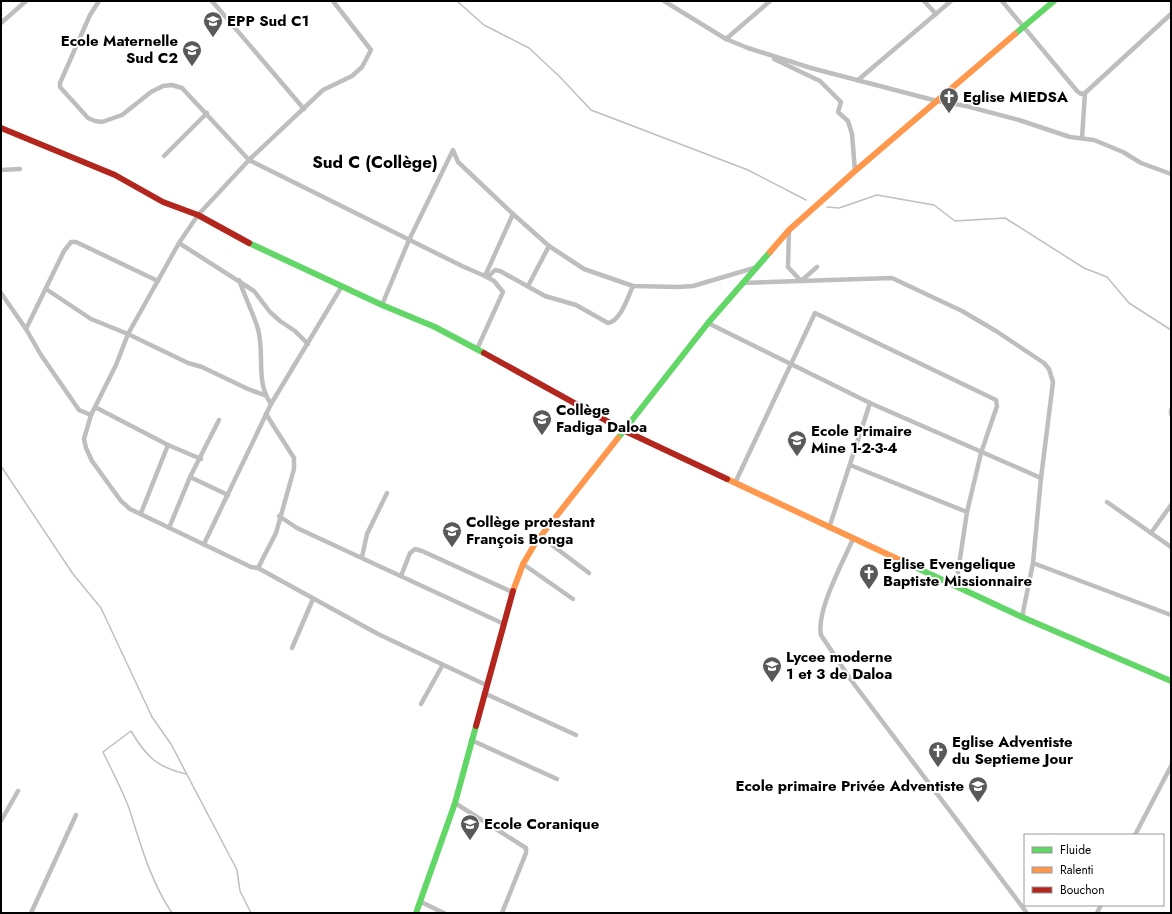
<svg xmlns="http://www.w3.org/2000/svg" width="1172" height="914" font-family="Jost,sans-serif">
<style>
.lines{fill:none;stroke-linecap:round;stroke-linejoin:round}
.stream{stroke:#bfbfbf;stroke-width:1.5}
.street{stroke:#bebebe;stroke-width:4.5}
.fast{stroke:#63d668;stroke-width:6}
.slow{stroke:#ff974d;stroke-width:6}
.jam{stroke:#b3261e;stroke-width:6}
.labels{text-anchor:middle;stroke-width:4;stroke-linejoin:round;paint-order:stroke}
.poi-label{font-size:15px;font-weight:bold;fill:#000;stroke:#fff;text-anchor:start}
.quarter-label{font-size:17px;font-weight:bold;fill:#000;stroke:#fff}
</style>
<rect width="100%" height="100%" fill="#fff"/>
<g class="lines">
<g class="stream">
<path d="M457,1l27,24 45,23 30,28 32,34 157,60 58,30"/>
<path d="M827,207l12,1 38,-13 57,10 21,16 50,-3 79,50 23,9 22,26 42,27"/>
<path d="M1,466l72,108 28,34 51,109 19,27 66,126 3,21 11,22"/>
<path d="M172,913c-21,-31 -31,-67 -42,-102 -7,-20 -18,-40 -27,-59l28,-21c15,25 25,36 55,43"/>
</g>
<g class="street">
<path d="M99,1l-9,14 -30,68v4l28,31 7,3 7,1 20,-7 29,-23 12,-6 9,-1 10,3 67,72 213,106 23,10 5,-1 5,-5 5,1 45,25 31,9 32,18c13,-2 20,-27 25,-37"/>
<path d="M212,1l92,108"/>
<path d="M333,1l38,49 -9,17 -10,9 -29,14 -74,70 -51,55 -19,28 -51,91 -12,31 -25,50 -7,24 2,9 6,13 29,40 9,8 121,58 7,1 120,66 108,51"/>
<path d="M664,1l62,38 22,9 63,20 126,33 29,5 53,14 51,17 24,3 29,12 18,11 30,11"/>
<path d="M924,1l12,13"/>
<path d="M1002,1l75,90 4,3 4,-1 86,-79"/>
<path d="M1,23l25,-22"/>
<path d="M726,39l44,-38"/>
<path d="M774,59l46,22 21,21 -3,10 10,9 4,13 3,37"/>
<path d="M858,80l93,-79"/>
<path d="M1082,138l3,-45"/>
<path d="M164,156l43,-43"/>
<path d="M1,170l19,-1"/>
<path d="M789,230l-1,37 13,14 16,-14"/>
<path d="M179,243l75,48 16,21 10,9 15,10 13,13"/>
<path d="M239,280c6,17 14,33 19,49 7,26 -3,52 13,75"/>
<path d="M742,283l150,-5 70,33 34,20 48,32 5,6 4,13 -12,96 -8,85 -11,54"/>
<path d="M528,286l21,-40"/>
<path d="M46,289l45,30 37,15 60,29 14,4 46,22 16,6"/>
<path d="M1,293l25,36 15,26 38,55 12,5"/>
<path d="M382,305l27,-65 44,-90 5,12 55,52 36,32 35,23 49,17 46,1 14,-1 61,-18"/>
<path d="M708,323l162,80 171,75"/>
<path d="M26,329l38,-78 7,-9h5l82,39"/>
<path d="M477,349l26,-57 -9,-11 -9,-5 28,-62"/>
<path d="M95,407l73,38 -27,68"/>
<path d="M1171,410v4"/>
<path d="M168,445l33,14"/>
<path d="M850,465l117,47"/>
<path d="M190,477l29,-57"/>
<path d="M735,483l80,-170 181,87 1,6 -16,47 -14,59 -11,73"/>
<path d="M1107,502l64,45"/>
<path d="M279,516l18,12 207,96"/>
<path d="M169,528l21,-51 38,18"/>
<path d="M829,528l41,-125"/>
<path d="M1151,533l20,-28"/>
<path d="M540,536l49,37"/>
<path d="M853,539c-10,23 -37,72 -32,96l30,45 176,233"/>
<path d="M204,544l67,-140 71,-118"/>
<path d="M362,557l5,-23 20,-41"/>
<path d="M1033,563l138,52"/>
<path d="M523,564l50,35"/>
<path d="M258,568l18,-35 18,-64v-11l-28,-44"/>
<path d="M401,576l9,-23 5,-4 7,2 90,41"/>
<path d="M292,648l21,-49"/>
<path d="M484,693l92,42"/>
<path d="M421,704l21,-38"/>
<path d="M471,740l86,39"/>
<path d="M455,803l71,45v5l-24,60"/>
<path d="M1,821l17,-30"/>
<path d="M1135,835l36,-69"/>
<path d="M421,902l23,11"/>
<path d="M31,913l45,-98"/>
<path d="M1097,913l4,-8"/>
</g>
<g class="fast">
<path d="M1015,34l39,-33"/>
<path d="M249,243l133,62 53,22 49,26"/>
<path d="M618,438l90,-115 62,-71"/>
<path d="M902,561l120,56 149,64"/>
<path d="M416,913l39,-110 21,-77"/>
</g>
<g class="slow">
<path d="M770,252l19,-22 66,-59 160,-137"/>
<path d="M727,479l175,82"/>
<path d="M513,591l10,-27 13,-22 82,-104"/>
</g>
<g class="jam">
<path d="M1,128l114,47 48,27 35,13 51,28"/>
<path d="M484,353l139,77 104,49"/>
<path d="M476,726l37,-135"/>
</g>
</g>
<defs>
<symbol id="school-pin" viewBox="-11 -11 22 30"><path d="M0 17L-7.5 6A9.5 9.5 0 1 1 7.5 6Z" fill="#595959" stroke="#fff"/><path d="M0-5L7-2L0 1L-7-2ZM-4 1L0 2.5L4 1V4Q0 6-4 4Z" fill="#fff"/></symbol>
<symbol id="church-pin" viewBox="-11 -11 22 30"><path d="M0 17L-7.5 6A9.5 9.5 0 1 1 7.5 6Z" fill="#595959" stroke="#fff"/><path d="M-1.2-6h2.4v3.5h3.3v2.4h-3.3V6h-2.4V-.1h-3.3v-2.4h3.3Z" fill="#fff"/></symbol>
</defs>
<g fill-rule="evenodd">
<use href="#school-pin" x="202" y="10" width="22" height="30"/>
<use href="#school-pin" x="181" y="39" width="22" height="30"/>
<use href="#church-pin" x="938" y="86" width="22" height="30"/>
<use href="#school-pin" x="531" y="408" width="22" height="30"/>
<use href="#school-pin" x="786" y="429" width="22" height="30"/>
<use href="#school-pin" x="441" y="520" width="22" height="30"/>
<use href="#church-pin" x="858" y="562" width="22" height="30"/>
<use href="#school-pin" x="761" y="655" width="22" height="30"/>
<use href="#church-pin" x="927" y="740" width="22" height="30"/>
<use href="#school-pin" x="967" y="775" width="22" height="30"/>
<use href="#school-pin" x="459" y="813" width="22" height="30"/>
</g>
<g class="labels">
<g class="poi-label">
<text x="227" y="26">EPP Sud C1</text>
<text x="178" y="46" text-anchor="end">Ecole Maternelle<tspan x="178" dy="17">Sud C2</tspan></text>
<text x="963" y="102">Eglise MIEDSA</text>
<text x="556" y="415">Collège<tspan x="556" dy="17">Fadiga Daloa</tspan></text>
<text x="811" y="436">Ecole Primaire<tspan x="811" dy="17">Mine 1-2-3-4</tspan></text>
<text x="466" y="527">Collège protestant<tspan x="466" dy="17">François Bonga</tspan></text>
<text x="883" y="569">Eglise Evengelique<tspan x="883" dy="17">Baptiste Missionnaire</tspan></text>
<text x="786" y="662">Lycee moderne<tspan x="786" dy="17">1 et 3 de Daloa</tspan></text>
<text x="952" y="747">Eglise Adventiste<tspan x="952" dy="17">du Septieme Jour</tspan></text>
<text x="964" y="791" text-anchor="end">Ecole primaire Privée Adventiste</text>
<text x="484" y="829">Ecole Coranique</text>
</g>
<g class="quarter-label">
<text x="375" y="168">Sud C (Collège)</text>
</g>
</g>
<rect width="1172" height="914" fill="none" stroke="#000000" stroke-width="4"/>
<rect x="1024" y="834" width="140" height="72" fill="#ffffff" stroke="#999999"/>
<rect x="1032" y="847" width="20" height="6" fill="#63d668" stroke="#999999"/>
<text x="1060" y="854" font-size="12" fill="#000000">Fluide</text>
<rect x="1032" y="867" width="20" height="6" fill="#ff974d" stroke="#999999"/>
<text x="1060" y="874" font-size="12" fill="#000000">Ralenti</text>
<rect x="1032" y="887" width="20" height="6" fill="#b3261e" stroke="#999999"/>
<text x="1060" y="894" font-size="12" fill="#000000">Bouchon</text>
</svg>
